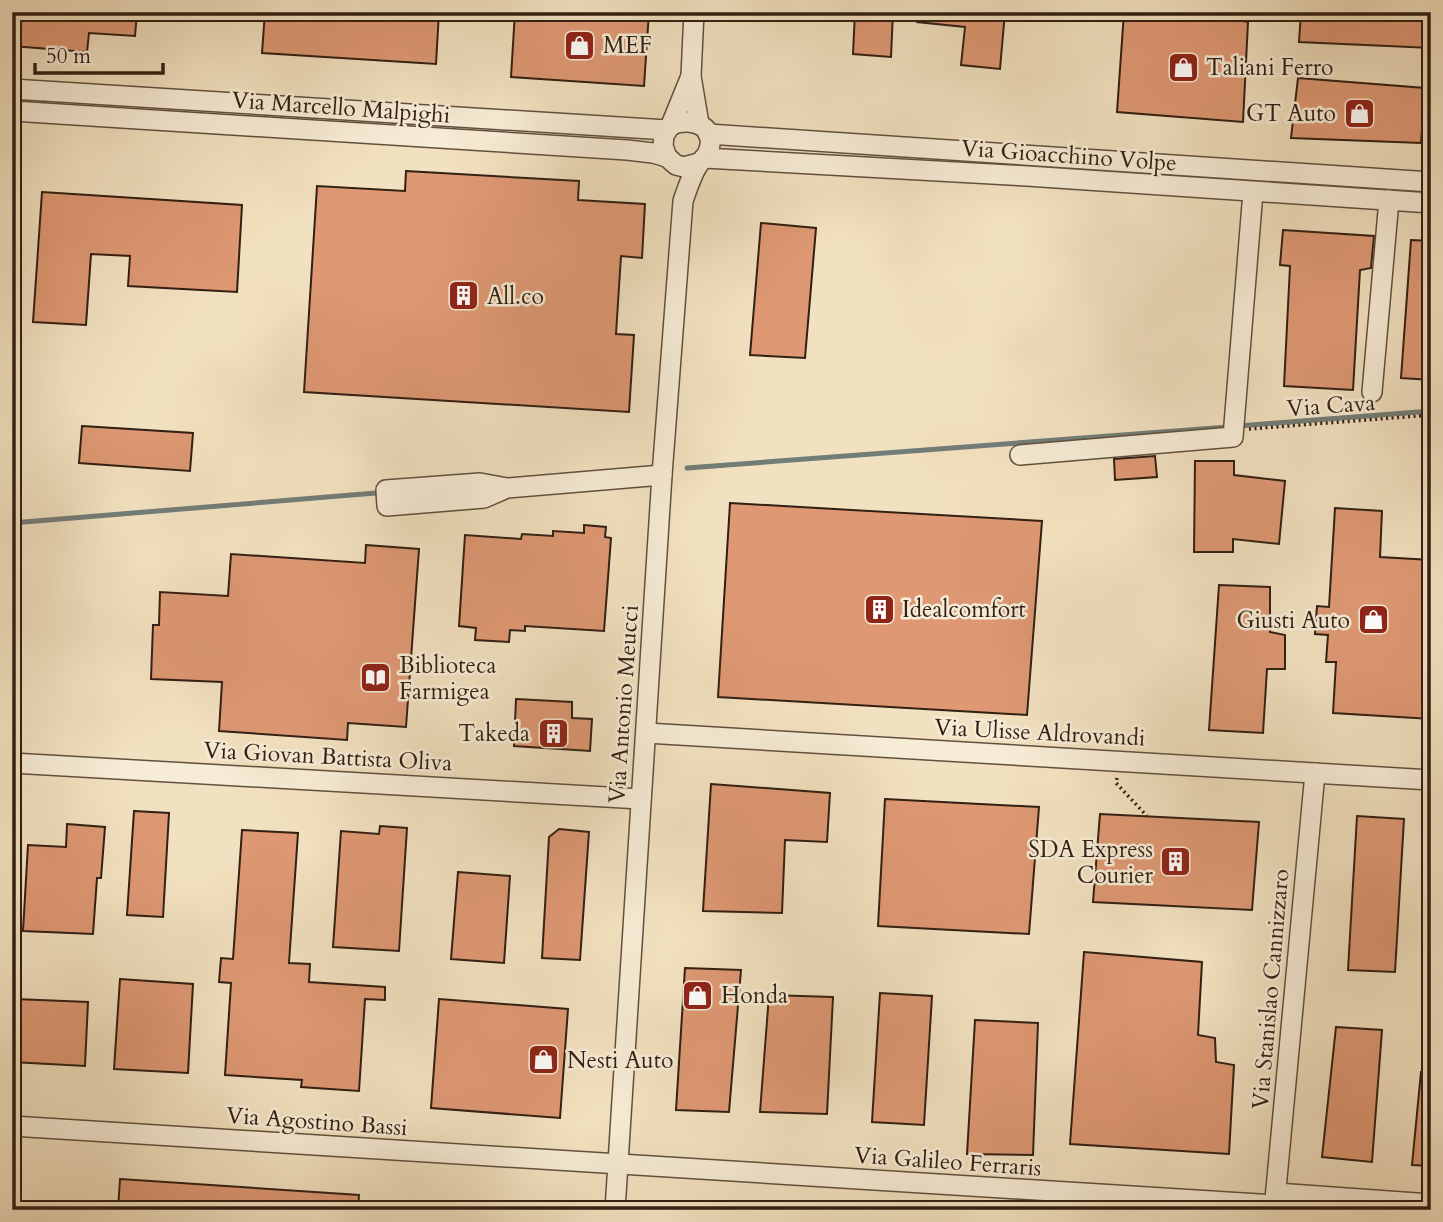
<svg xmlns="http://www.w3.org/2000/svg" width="1443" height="1222" font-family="Cardo,serif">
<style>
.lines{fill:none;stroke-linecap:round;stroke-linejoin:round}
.stream{stroke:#727d78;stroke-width:5}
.building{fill:#de9874;stroke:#311f13;stroke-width:2}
.minor-casing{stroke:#61503e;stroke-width:22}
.path{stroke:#311f13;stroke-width:3.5;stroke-dasharray:2 3.5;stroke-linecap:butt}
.minor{stroke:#f7ecd6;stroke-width:19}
.labels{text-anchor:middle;stroke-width:5;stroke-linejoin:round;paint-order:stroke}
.poi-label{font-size:23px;fill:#311f13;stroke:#f7ecd6;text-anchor:start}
.street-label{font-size:23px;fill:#311f13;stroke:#f7ecd6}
</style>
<rect width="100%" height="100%" fill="#f2e1c0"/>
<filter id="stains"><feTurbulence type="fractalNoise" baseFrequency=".00286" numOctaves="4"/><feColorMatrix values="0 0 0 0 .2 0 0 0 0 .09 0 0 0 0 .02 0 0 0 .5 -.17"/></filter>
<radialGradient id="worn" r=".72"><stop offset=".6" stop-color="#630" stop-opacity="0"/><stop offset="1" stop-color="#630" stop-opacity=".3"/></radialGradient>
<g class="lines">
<g class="stream">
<path d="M1238,426l193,-15"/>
<path d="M687,468l541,-41"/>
<path d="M12,523l364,-30"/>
</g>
</g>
<g class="building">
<path d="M12,12h125l-2,24 -46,-3 -2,19 -75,-6z"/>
<path d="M265,12h174l-3,52 -174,-11z"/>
<path d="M515,12h134l-5,74 -133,-9z"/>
<path d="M855,12h38l-2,45 -38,-3z"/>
<path d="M917,12h88l-5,57 -39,-4 4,-38 -48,-5z"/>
<path d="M1124,12h109v7l15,3 -5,100 -126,-10z"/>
<path d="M1301,12h130v36l-132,-6z"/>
<path d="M1298,78l127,10 -4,55 -130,-5z"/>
<path d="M406,171l173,10 -1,19 67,4 -3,54 -21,-2 -5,78 18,1 -5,77 -325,-20 13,-206 88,5z"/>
<path d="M42,192l200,13 -5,87 -109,-6 2,-30 -39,-2 -5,71 -53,-3z"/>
<path d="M761,223l55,5 -11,130 -55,-3z"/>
<path d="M1283,230l91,6 -3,32 -11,2 -7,120 -69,-4 6,-120 -10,-1z"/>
<path d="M1411,240l20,1v139l-30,-2z"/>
<path d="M82,426l111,7 -3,38 -111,-8z"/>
<path d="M1155,456l2,21 -42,3 -1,-21z"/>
<path d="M1195,461h39v14l51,6 -6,63 -46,-5v13h-39z"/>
<path d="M730,503l312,18 -15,194 -309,-18z"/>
<path d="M1335,508l47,3 -2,46 51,3v159l-98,-6 3,-51h-10l2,-27 -13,-1 2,-28 12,1z"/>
<path d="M584,525l22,2 -1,10 6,1 -7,93 -79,-5v5l-15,-1 -1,12 -34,-2 1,-12 -17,-2 6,-91 56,4 1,-5 31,2v-5l31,2z"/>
<path d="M366,545l53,4 -13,178 -58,-4 -1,17 -128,-9 3,-49 -71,-3 2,-54h6l1,-33 68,4 3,-42 134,9z"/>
<path d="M1219,585l51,2v45l15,3v34h-18l-4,64 -54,-3z"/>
<path d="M516,699l56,3v16l20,1 -2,32 -76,-5z"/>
<path d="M711,784l119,9 -3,49 -42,-2 -3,73 -79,-2z"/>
<path d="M885,799l154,8 -10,127 -151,-8z"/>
<path d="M134,811l35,2 -6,104 -36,-2z"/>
<path d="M1100,814l159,8 -7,88 -159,-8z"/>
<path d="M1357,816l47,3 -9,153 -47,-2z"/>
<path d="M67,824l38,3 -4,51h-4l-4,56 -70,-3 5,-86 38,2z"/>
<path d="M380,826l27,2 -8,123 -66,-4 8,-116 38,3z"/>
<path d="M559,829l30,3 -9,128 -38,-2 7,-121z"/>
<path d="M242,830l56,3 -9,130 21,1 -1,18 76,5v13l-20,-1 -6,92 -58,-4 1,-7 -77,-5 6,-92 -12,-1 2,-24 12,1z"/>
<path d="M458,872l52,4 -6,87 -53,-4z"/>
<path d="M1084,952l118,10 -4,73 17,3 1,24 18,3 -5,89 -159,-10z"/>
<path d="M685,968l56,2 -12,142 -53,-2z"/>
<path d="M120,979l73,5 -5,89 -74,-4z"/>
<path d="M880,993l52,3 -8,129 -52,-3z"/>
<path d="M769,995l64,2 -6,117 -67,-2z"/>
<path d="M15,999l73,3 -3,64 -73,-4z"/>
<path d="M439,999l129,10 -8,109 -129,-10z"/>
<path d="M975,1020l63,3 -5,132 -66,-1z"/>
<path d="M1336,1027l46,3 -10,132 -50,-5z"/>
<path d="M1421,1072h10v94l-19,-1z"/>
<path d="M120,1179l239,16 -1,15h-240z"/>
</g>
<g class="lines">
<defs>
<g id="minor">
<path d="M694,12l-3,64 8,48"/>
<path d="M691,76l-20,49 -7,10 -1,11 4,11 9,8 8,2 15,-4"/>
<path d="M12,89l655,41"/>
<path d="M12,111l615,39 26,3 14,4"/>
<path d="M708,134l723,48"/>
<path d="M704,158l323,18 404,27"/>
<path d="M1372,392l17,-192"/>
<path d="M1020,455l213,-18 20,-245"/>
<path d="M507,488l-23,10 -97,8 -1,-16 94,-7 27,5 155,-13"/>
<path d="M646,733l785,47"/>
<path d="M12,763l629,36"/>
<path d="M12,1126l1263,79"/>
<path d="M1276,1193l155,11"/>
<path d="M615,1210l47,-735 21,-274c4,-11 8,-25 15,-36 3,-5 8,-7 10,-13 10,-25 -15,-36 -37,-27"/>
<path d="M1274,1210l41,-437"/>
</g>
</defs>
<use href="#minor" class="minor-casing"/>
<g class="path">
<path d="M1249,429l182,-14"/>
<path d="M1117,778l-1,5 31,33"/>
</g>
<use href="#minor" class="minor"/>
</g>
<defs>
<symbol id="shop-square" viewBox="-11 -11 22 22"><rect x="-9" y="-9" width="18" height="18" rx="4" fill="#8f2418" stroke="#f7ecd6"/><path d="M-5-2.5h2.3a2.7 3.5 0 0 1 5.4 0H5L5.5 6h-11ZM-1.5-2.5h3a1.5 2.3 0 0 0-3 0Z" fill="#fff"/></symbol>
<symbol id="building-square" viewBox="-11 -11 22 22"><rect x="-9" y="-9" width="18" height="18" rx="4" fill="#8f2418" stroke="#f7ecd6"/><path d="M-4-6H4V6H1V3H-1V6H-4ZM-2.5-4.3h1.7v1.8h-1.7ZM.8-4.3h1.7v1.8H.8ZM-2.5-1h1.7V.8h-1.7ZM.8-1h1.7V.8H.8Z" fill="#fff"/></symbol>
<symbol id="library-square" viewBox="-11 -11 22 22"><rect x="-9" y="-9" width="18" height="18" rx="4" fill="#8f2418" stroke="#f7ecd6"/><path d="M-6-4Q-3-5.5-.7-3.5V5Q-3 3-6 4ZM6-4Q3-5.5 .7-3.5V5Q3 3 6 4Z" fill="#fff"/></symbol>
</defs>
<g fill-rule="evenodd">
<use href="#shop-square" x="562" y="28" width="35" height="35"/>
<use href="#shop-square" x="1166" y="50" width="35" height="35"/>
<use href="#shop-square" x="1342" y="96" width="35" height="35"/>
<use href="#building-square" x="446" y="278" width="35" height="35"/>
<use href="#building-square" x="862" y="592" width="35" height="35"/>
<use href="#shop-square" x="1356" y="602" width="35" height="35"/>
<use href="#library-square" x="358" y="660" width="35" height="35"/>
<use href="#building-square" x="536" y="716" width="35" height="35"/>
<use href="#building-square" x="1158" y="844" width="35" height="35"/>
<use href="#shop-square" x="680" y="978" width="35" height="35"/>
<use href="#shop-square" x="526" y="1042" width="35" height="35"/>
</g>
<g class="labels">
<g class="poi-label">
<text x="603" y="53">MEF</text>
<text x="1206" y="75">Taliani Ferro</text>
<text x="1336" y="121" text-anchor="end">GT Auto</text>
<text x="487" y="304">All.co</text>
<text x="902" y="617">Idealcomfort</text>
<text x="1350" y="628" text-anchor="end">Giusti Auto</text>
<text x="399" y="673">Biblioteca<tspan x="399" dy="26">Farmigea</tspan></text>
<text x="530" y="741" text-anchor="end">Takeda</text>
<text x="1153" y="857" text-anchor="end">SDA Express<tspan x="1153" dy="26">Courier</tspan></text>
<text x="721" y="1003">Honda</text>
<text x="567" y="1068">Nesti Auto</text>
</g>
<g class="street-label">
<text transform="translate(341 107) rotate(4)" y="8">Via Marcello Malpighi</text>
<text transform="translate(1069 155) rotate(4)" y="8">Via Gioacchino Volpe</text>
<text transform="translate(1331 405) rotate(-4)" y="8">Via Cava</text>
<text transform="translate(623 704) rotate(-86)" y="8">Via Antonio Meucci</text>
<text transform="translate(1040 732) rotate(3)" y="8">Via Ulisse Aldrovandi</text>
<text transform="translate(328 756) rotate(3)" y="8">Via Giovan Battista Oliva</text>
<text transform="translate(1270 989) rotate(-85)" y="8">Via Stanislao Cannizzaro</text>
<text transform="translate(317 1121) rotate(4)" y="8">Via Agostino Bassi</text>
<text transform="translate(948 1161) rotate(4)" y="8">Via Galileo Ferraris</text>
</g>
</g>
<rect width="1443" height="1222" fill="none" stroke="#f2e1c0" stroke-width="42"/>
<rect x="14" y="14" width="1415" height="1194" fill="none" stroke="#311f13" stroke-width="3.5"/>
<rect x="21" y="21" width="1401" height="1180" fill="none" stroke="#311f13" stroke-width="2"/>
<path d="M35 63v10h128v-10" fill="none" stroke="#311f13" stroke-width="3.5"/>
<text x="46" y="63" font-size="21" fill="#311f13" stroke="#f7ecd6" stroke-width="5" paint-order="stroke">50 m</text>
<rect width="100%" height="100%" filter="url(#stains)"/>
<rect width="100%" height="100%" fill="url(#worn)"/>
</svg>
